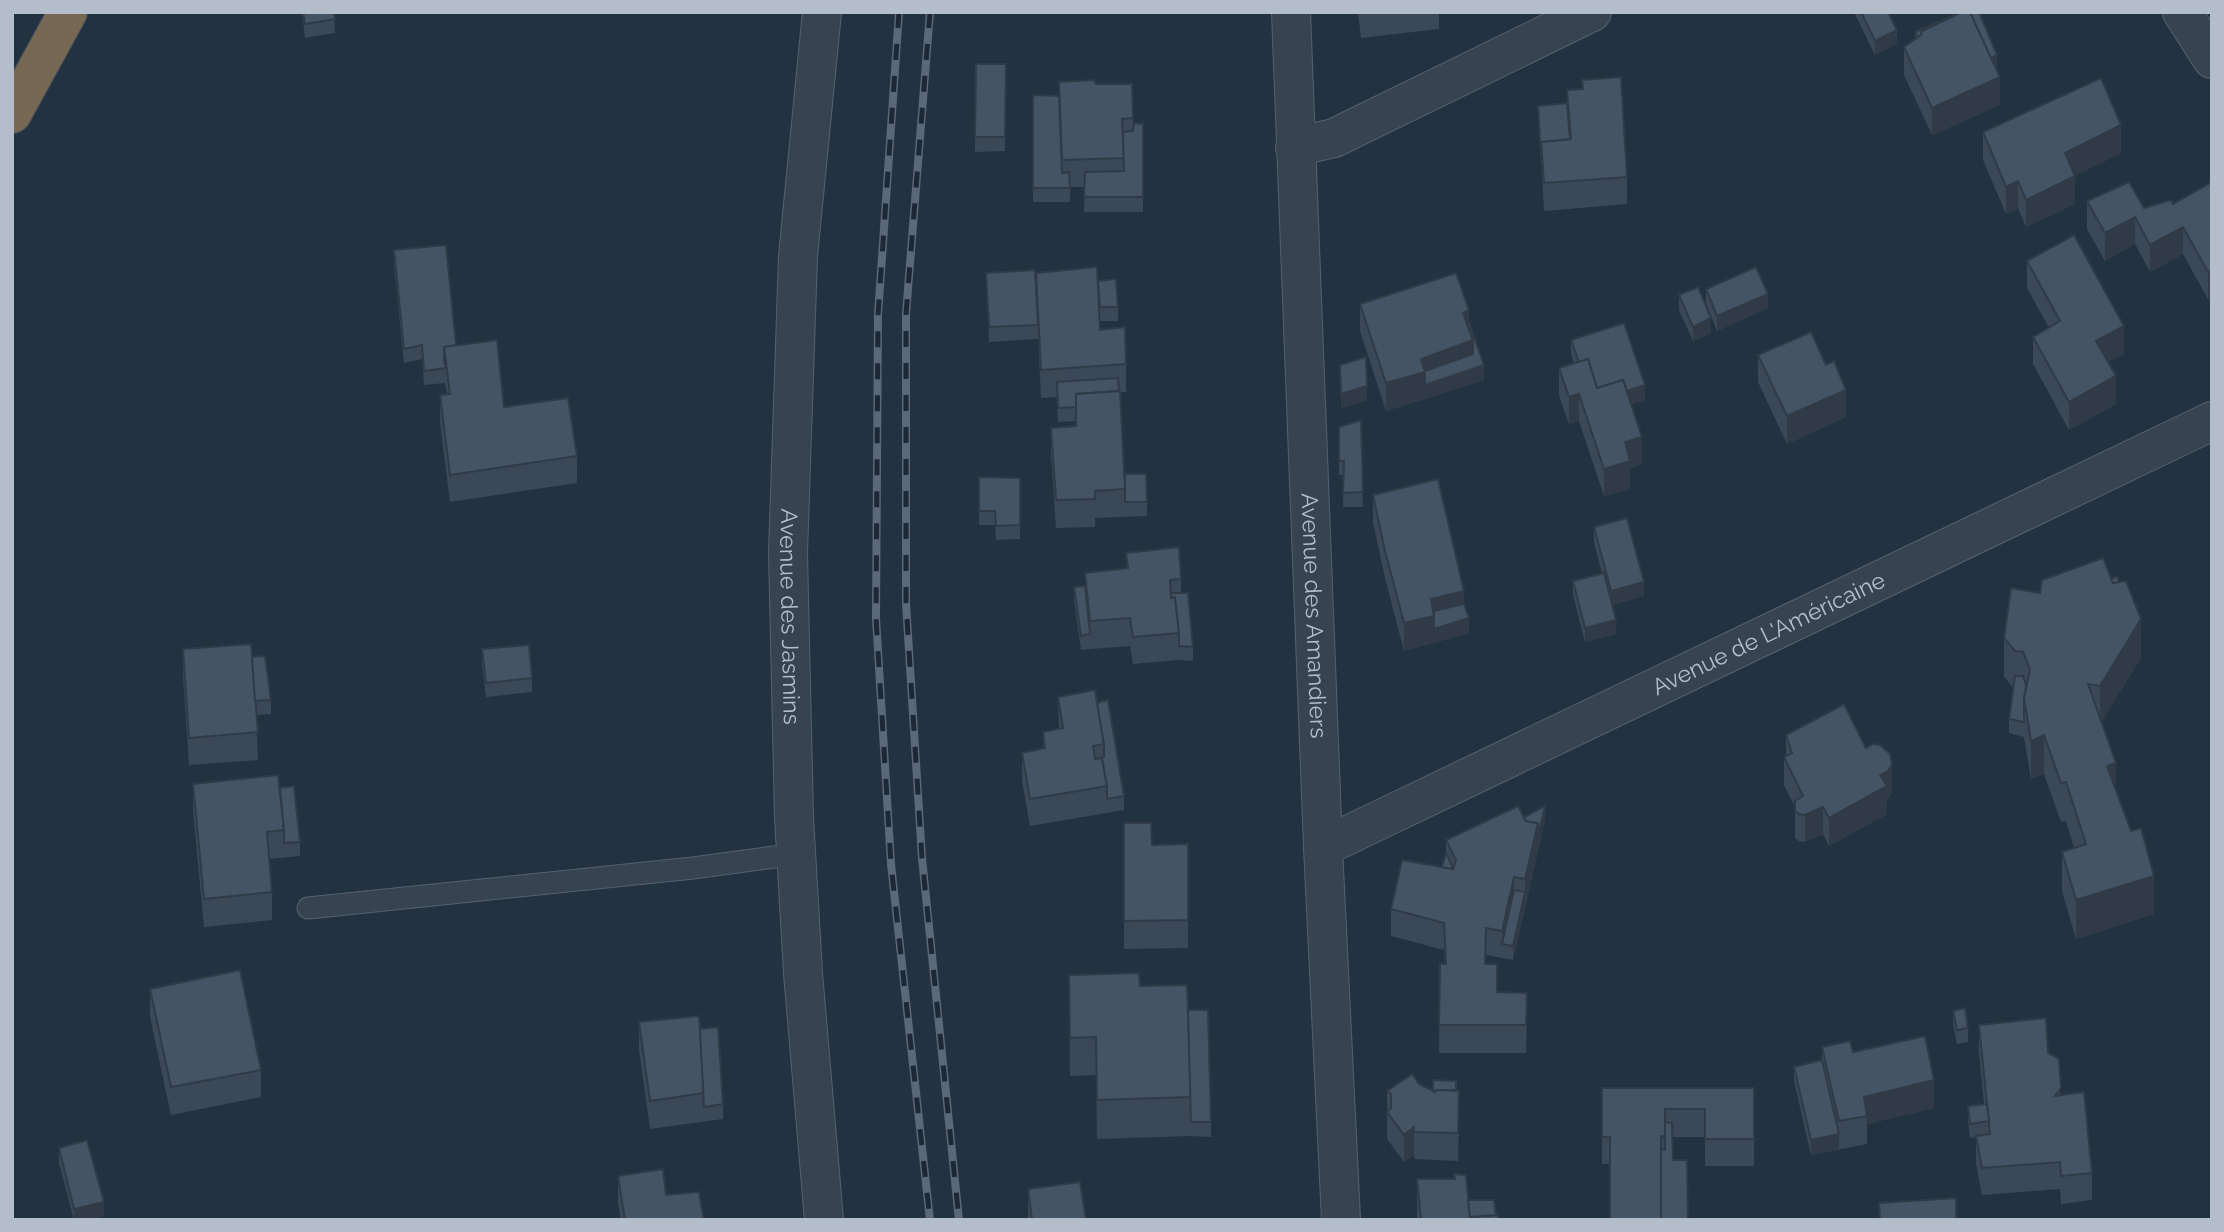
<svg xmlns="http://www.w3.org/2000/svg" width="2224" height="1232" font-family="Raleway,sans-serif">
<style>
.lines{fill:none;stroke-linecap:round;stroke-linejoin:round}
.service-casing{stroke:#56616e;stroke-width:23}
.minor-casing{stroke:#56616e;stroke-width:40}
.motorway-casing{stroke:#434e5b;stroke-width:40}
.service{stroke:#384351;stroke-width:21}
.minor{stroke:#384351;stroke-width:38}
.motorway{stroke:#776854;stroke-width:38}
.rail-casing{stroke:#5a6878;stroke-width:8}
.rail{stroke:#1d2836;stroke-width:5;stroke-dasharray:16;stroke-linecap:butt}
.wall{fill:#3a4857}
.shaded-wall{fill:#303b47}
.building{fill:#445465;stroke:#303b47;stroke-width:2}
.labels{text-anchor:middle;stroke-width:5;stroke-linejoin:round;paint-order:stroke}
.street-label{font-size:23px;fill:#b4becb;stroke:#1d2836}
</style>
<rect width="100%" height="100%" fill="#233241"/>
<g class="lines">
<defs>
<path id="service" d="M308,908l385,-40 104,-14"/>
<g id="minor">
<path id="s1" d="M822,12l-24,244 -10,297 6,264 9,156 21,247"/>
<path id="s2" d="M1291,12l32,835 18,373"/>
<path d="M2182,12l30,47"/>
<path d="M1295,147l39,-9 258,-126"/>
<path id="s3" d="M1323,847l889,-426"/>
</g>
<path id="motorway" d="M12,114l56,-102"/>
</defs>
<use href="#service" class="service-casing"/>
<use href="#minor" class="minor-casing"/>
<use href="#motorway" class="motorway-casing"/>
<use href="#service" class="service"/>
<use href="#minor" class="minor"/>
<use href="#motorway" class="motorway"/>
<defs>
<g id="rail">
<path d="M899,12l-21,303 -2,303 15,246 39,356"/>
<path d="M930,12l-24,302v289l16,255 37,362"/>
</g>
</defs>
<use href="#rail" class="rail-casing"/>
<use href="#rail" class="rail"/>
</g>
<g class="wall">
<path d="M302,12h32l1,21 -30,5z"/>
<path d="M1358,12h81v17l-78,9z"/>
<path d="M1854,12h34l9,32 -22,11z"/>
<path d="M1915,32l82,37 3,36 -68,30 -28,-60v-28l11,-8z"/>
<path d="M1006,64l-1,87 -30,1v-15z"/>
<path d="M1582,80l45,97v27l-83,7 -6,-105 29,-3v-13l15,-1z"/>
<path d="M1059,82l37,2 37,34v13l10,-7v88h-59l1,-25h-15v15h-37v-107l26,1z"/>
<path d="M1983,132l138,21 -47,23 1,28 -49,23 -8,-19 -12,6 -23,-54z"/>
<path d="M2212,182v115l-4,2 -25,-45 -33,18 -15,-28 -30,17 -18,-32v-28l57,7 29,-4z"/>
<path d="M394,250l62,95 48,62 73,49v27l-127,19 -10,-79v-28l7,-1 -2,-11 -21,2 -2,-26 -18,4 -10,-99z"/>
<path d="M2027,261l97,93 -16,8 8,42 -47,26 -36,-66v-27l16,-9 -22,-40z"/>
<path d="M986,273l50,19v-19l62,8 20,26v14h-18v9l26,34v28h-6l5,95 22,15v14l-52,2v9l-39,1 -5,-73v-27l25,-2v-5l-18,1 -1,-25 -16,1 -3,-65v6l-49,3z"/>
<path d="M1706,289l62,19 -51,23 -11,-27z"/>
<path d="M1679,295l32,38 -18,8 -14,-31z"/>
<path d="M1360,304l109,19 15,57 -59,19 -39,12 -26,-80z"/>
<path d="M1571,340l74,60 -14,4 11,60 -12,4v21l-26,7 -25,-75 -10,3 -10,-28v-28l15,-5 -3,-9z"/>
<path d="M1758,355l88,62 -59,27 -29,-62z"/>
<path d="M1361,420l2,87h-20l1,-32h-5v-48z"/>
<path d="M979,477l41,1v61l-24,1 -1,-15h-16z"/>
<path d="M1373,495l91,109 5,29 -65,18 -19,-73 -12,-56z"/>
<path d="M1594,527l50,69 -32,9 4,29 -31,8 -12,-47v-14l29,-8 -8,-31z"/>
<path d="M1126,553l55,26v14l12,54v14l-14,-1 -46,4 -3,-18 -40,3 -9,1 -7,-49v-14l11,-1v-13l41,-5z"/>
<path d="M2004,638l137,20 -40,64 15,66 38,126 -78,25 -14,-48v-39l12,-4 -8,-27 -5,1 -17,-48 -13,5 -7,-42 -15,-4v-14l5,-31 -10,-11z"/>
<path d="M183,649l69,8 19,43v14l-15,1 2,45 -69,5 -6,-88z"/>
<path d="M482,649l50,29v14l-46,5 -4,-33z"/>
<path d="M1058,697l39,6 27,93v14l-94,16 -8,-45v-28l21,-4v-17l16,-3z"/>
<path d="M1786,735l80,13 26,45 -5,7v14l-58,32 -6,-12 -18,8 -6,-1 -4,-3v-31l-11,-22v-28l2,-1z"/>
<path d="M193,784l87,4 20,54v14l-31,3 3,33v28l-68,7 -11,-116z"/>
<path d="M1524,817l21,3 -32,140 -27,-5v9l11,28 30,28 -1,33h-87l1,-89h5l-1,-14 -53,-14v-27l51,-42 4,-14v-13z"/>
<path d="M1124,823l28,22 36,-1v104l-64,1z"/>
<path d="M1069,975l71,11 48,24 23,112v15l-20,-1 -94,3 -1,-64 -26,1z"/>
<path d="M150,989l111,81v27l-90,18 -21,-98z"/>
<path d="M1953,1011l15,17v14l-11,2 -4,-19z"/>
<path d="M639,1022l61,7 23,75v15l-73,10 -11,-79z"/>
<path d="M1979,1025l69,28 13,42 31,78v27l-31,4 -1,-15 -78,6 -6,-31v-27l-6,1 -2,-17v-15l16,-2 -5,-51z"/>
<path d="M1822,1047l31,5 81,56 -67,16v20l-56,11 -17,-74v-14l28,-7z"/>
<path d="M1419,1084l14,7 23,-1 3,28 -1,43 -44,-2v-4l-10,7 -17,-23v-48z"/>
<path d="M1602,1088h152v78h-49v-29h-33l1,23 -71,4z"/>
<path d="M59,1148l45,68 -15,4h-15l-15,-57z"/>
<path d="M618,1176l48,19 38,25h-83l-3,-17z"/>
<path d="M1417,1179l51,21 28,15 3,5h-82z"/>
<path d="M1028,1189l58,31h-58z"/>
</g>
<g class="shaded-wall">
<path d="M1897,30v14l-22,11v-14z"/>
<path d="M1997,55v14l-11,5v-14z"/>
<path d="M2000,77v28l-68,30v-27z"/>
<path d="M2121,125v28l-56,27v-27z"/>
<path d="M2075,176v28l-49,23v-27z"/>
<path d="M2018,181v27l-12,6v-27z"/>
<path d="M2135,217v27l-30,17v-28z"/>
<path d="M2183,227v27l-33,18v-27z"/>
<path d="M2212,270v27l-4,2v-27z"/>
<path d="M1768,294v14l-51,23v-15z"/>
<path d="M1469,310v28l-6,-25z"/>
<path d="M1711,318v15l-18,8v-14z"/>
<path d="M2124,326v28l-28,14v-27z"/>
<path d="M1473,340l11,25v15l-59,19 -39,12v-28l35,-24z"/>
<path d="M2116,376v28l-47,26v-28z"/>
<path d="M1645,385v15l-48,15v-14z"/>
<path d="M1367,386v15l-26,7v-14z"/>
<path d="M1846,390v27l-59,27v-28z"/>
<path d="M1579,394v27l-10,3v-27z"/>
<path d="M1642,437v27l-12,4v21l-26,7v-27l21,-27z"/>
<path d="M1644,582v14l-33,9v-14z"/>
<path d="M1464,591v27l-30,8v17l-30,8v-28l27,-24z"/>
<path d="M1469,618v15l-35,10v-14z"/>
<path d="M2141,619v39l-41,67v-39z"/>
<path d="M1616,620v14l-31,8v-14z"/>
<path d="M2044,735v39l-13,5v-38z"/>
<path d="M2116,763v38l-9,-35z"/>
<path d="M1892,765v28l-5,7v14l-58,32v-28z"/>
<path d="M1545,806v14l-32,140v-14l12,-54v-13l13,-56z"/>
<path d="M1823,807v27l-18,8v-27z"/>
<path d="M2154,876v38l-78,25v-39z"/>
<path d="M1514,877v27l-12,40v-13z"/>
<path d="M1527,993v27l-1,33v-28z"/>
<path d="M1934,1080v28l-67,16 -3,-27z"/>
<path d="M1414,1127v28l-10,7v-27z"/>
<path d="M1839,1134v15l-28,6v-15z"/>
<path d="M104,1202v14l-15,4h-15v-11z"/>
</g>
<g class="building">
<path d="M303,12h31l1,7 -30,5z"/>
<path d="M1861,12h27l9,18 -22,11z"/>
<path d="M1961,12h1l-40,19 -1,4 -3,2 -3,-5z"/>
<path d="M1962,12h8l30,65 -68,31 -28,-61 17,-12 1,-4z"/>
<path d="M1970,12h9l18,43 -6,3z"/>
<path d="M976,64h30l-1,73h-30z"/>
<path d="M1621,77l6,100 -83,6 -3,-41 30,-3 -4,-49 16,-1 -1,-9z"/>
<path d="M2101,78l20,47 -56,28 10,23 -49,24 -8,-19 -12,6 -23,-55z"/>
<path d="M1094,80l2,4h36l1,34 -11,1 2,39 -62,2 -3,-78z"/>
<path d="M1033,95l26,1 3,77 7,-1 1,16h-37z"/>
<path d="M1567,103l3,36 -29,3v13l-3,-49z"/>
<path d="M1134,123l9,1v73h-59l1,-25 39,-1 -1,-39 10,-1z"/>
<path d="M2129,182l15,26 27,-8 2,4 39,-22v88l-4,2 -25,-45 -33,18 -15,-28 -30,16 -18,-32z"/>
<path d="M2074,235l50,91 -28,15 20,35 -47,26 -36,-65 27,-16 -33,-60z"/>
<path d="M446,245l10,100 -12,2v13l2,8 -22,3 -2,-26 -18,4 -10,-99z"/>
<path d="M1097,267l3,63 25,-3 1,37 -85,6 -5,-97z"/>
<path d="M1756,267l12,27 -51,22 -11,-27z"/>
<path d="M1035,270l3,55 -49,2 -3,-54z"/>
<path d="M1456,273l13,37 -6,3 10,27 -52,19 4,13 -39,11 -26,-79z"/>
<path d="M1116,279l2,28h-18l-2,-26z"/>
<path d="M1698,287l13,31 -18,9 -14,-32z"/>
<path d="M1469,323l15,42 -59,20v-14l48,-17v-14l-6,-16z"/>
<path d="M1624,323l21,62 -18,6 -4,-11 -26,8 -9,-29 -9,3 -8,-22z"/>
<path d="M1811,332l15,33 8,-4 12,29 -59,26 -29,-61z"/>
<path d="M497,340l7,67 64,-9 9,58 -127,19 -10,-80 10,-1 -6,-47z"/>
<path d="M1366,357l1,29 -26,8 -1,-29z"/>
<path d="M1588,359l9,29 26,-8 19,57 -17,5 5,19 -26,8 -25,-75 -10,3 -10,-29z"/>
<path d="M1118,378l1,13 -43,3v13l-18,1 -1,-26z"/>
<path d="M1120,391l5,98 -30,2v8l-39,1 -5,-72 25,-2v-32z"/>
<path d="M1361,420l2,72 -20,1 1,-32h-5v-34z"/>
<path d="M1125,474h21l1,28h-22z"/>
<path d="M979,477l41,1v47l-24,1 -1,-15h-16z"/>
<path d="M1438,479l26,112 -33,8 3,17 -30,7 -19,-72 -12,-56z"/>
<path d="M1627,518l17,64 -33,9 -17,-64z"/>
<path d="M1179,547l2,32 -11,1 1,18 4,-1 4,36 -46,4 -3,-19 -40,3 -5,-48 43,-5 -2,-15z"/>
<path d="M2103,558l10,25 13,-2 15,38 -41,67 -12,-2 28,79 -9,3 24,65 10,-3 13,48 -78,24 -14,-48 24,-8 -20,-62 -5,1 -17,-48 -13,6 -7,-43 6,-29 -7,-17 -8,-1 -11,-13 7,-50 29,5 2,-13z"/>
<path d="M1604,573l12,47 -31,8 -12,-47z"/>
<path d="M2117,576l2,6 -6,1 -2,-4z"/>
<path d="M1085,586l5,48 -9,2 -7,-49z"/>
<path d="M1171,593h17l5,54 -14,-1v-13l-4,-36 -4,1z"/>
<path d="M1464,604l5,14 -35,11v-18z"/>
<path d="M251,644l7,88 -69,6 -6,-89z"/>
<path d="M529,645l3,33 -46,5 -4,-34z"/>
<path d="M265,656l6,44 -16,1 -3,-44z"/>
<path d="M2015,676h8l3,9 -2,13v24l-15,-3z"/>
<path d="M1095,690l9,54 -11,2 2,13 7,-1 5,28 -77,13 -8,-46 23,-5 -2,-16 20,-4 -5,-31z"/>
<path d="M1108,700l16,96 -17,3v-13l-5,-28h-2l4,-1v-13l-7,-41z"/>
<path d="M1844,704l22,44 7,-4 7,1 10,9 2,11 -5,7 -7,3 7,11 -58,32 -6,-11 -18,8 -6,-1 -4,-3v-10l8,-5 -19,-39 8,-4 -6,-18z"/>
<path d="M278,775l6,55 -17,2 5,60 -68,7 -11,-115z"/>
<path d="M294,786l6,56 -16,1v-13l-4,-42z"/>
<path d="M1518,806l8,15 12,2 -13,56 -11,-2 -12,54 -16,-3 -1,36h12v28l30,1 -1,32h-87l1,-61h6l-2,-41 -53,-14 11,-49 51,9 3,-9 -10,-20z"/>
<path d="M1545,806l-7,31v-14l-12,-2 -2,-4z"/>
<path d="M1124,823h27l1,22 36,-1v76l-64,1z"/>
<path d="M1446,853l7,15v1l-11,-2z"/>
<path d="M1514,890l11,2 -12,54 -11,-2z"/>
<path d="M240,970l21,100 -90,17 -21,-98z"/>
<path d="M1139,973l1,13 47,-1 4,112 -94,3 -1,-63 -26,1 -1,-63z"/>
<path d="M1965,1008l3,20 -11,2 -4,-19z"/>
<path d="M1188,1010h20l3,112h-20z"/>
<path d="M699,1016l5,77 -54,8 -11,-79z"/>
<path d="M2046,1018l2,35 11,6 2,29 -6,8 29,-4 8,81 -31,3 -1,-14 -78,6 -6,-32 14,-2 -11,-109z"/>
<path d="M718,1027l5,77 -19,3 -4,-78z"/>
<path d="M1925,1036l9,44 -70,17 3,19 -28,5 -17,-74 28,-6 3,11z"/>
<path d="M1822,1060l17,74 -28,6 -17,-73z"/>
<path d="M1412,1074l7,10 16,8 1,-2 23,1 -1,42 -44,-1v-5l-10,8 -17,-23 4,-4v-14l-4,-3z"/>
<path d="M1433,1080l23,1v9h-20l-1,2 -2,-1z"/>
<path d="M1602,1088h152v51h-49v-30h-40v28l-4,-1v84h-51v-83h-8z"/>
<path d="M1987,1104l2,17 -19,3 -2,-18z"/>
<path d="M1665,1122l7,1 1,37h14l1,60h-27v-71l4,1z"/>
<path d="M87,1140l17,62 -30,7 -15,-61z"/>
<path d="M663,1169l3,26 33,-3 5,28h-79l-7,-44z"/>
<path d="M1454,1174l12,1 4,42 28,-2 1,5h-78l-4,-41h38z"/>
<path d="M1080,1182l6,38h-54l-4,-31z"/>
<path d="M1956,1198v22h-76l-1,-17z"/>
<path d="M1468,1200h26l2,15 -26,2z"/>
</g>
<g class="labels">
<g class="street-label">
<text dy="8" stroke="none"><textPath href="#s1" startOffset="606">Avenue des Jasmins</textPath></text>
<text dy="8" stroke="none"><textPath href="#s2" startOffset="604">Avenue des Amandiers</textPath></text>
<text dy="8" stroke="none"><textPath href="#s3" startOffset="494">Avenue de L'Américaine</textPath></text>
</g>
</g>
<rect width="2224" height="1232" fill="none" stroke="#b4becb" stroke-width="28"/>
</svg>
